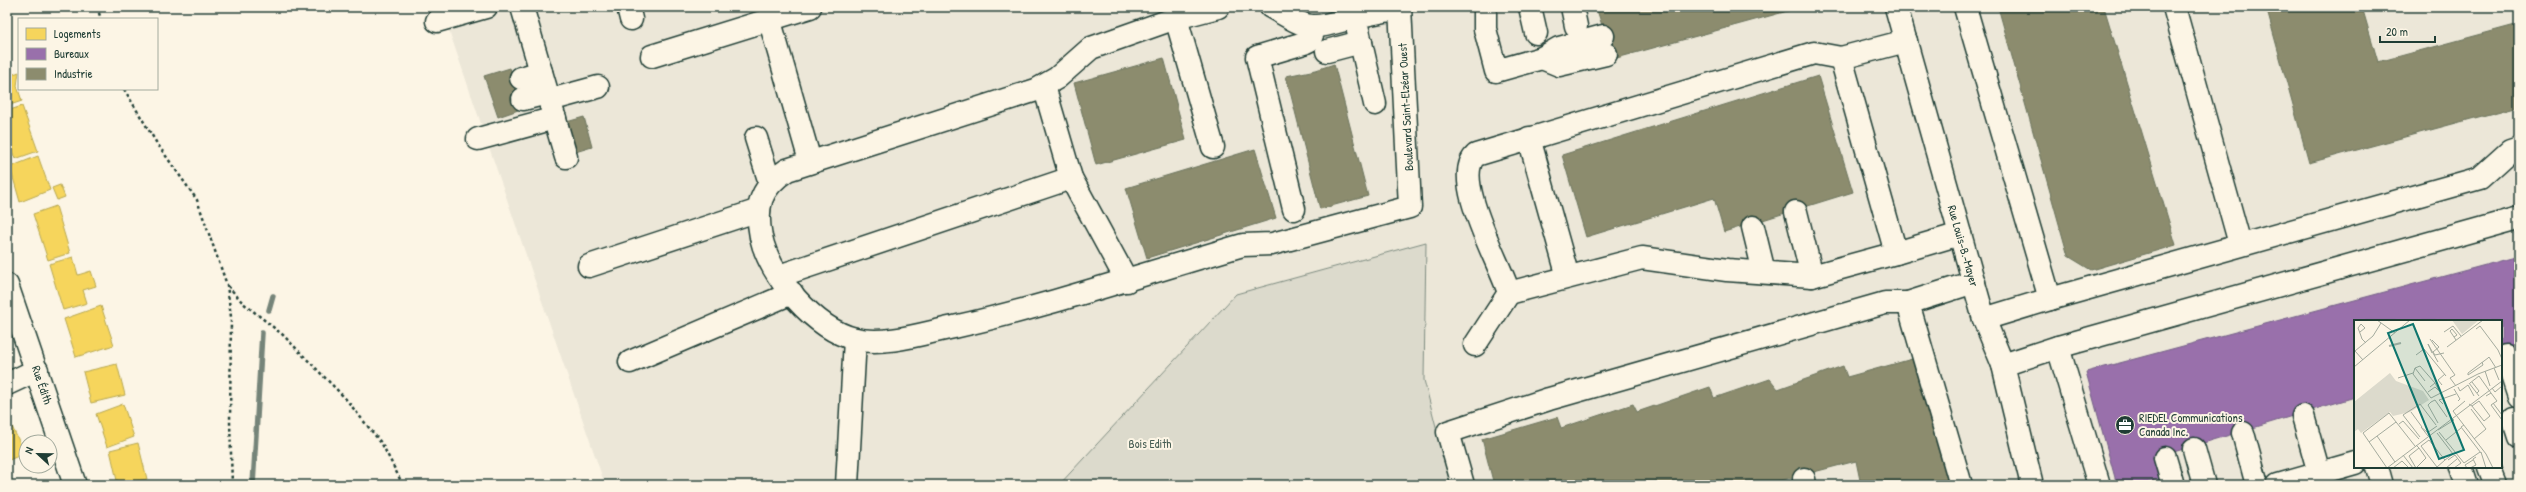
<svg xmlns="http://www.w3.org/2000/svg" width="2526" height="492" font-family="'Patrick Hand',sans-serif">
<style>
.built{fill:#ece7d8;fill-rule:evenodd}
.green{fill:#dcdacc;stroke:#7e8c80}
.homes{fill:#f6d55c;stroke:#b6a750}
.offices{fill:#9970ab;stroke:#746187}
.industry{fill:#8c8c6e;stroke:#6b745d}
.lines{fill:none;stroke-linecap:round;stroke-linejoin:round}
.stream{stroke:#758479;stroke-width:5.5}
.minor-casing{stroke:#1f3d34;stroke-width:25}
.path{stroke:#1f3d34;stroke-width:2.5;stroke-dasharray:3 3;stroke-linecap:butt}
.minor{stroke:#fcf5e5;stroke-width:22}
.labels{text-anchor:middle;stroke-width:4;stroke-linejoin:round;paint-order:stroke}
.street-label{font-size:12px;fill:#1f3d34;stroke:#fcf5e5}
.poi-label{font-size:12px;fill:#1f3d34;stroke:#fcf5e5;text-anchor:start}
.park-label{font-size:12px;fill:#455c52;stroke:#fcf5e5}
.inset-river{fill:none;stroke:#aeb3a7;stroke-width:2}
.inset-road{fill:none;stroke:#a4ab9e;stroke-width:1}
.view{fill:#0f766e;fill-opacity:0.15;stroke:#0f766e;stroke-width:2}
.inset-edge{fill:none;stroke:#1f3d34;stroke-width:2}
</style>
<rect width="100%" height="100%" fill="#fcf5e5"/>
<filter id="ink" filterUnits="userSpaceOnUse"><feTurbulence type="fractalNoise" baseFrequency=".025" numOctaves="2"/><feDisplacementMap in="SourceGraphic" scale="8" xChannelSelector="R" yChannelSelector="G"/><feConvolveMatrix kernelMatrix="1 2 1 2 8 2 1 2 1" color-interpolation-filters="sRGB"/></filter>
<g filter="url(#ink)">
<path class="built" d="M441,7h2078v478h-1068l-27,-105 2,-138 -190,52 -177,191h-454zM2355,321h146v146h-146z"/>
<path class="green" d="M1426,242l-2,138 27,105h-392l177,-191z"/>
<g class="homes">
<path d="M7,63l4,12 8,-3 -2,14 5,15 -15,5z"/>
<path d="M22,106l16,45 -23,8 -8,-23v-25z"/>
<path d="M38,156l12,34 -30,12 -10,-35z"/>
<path d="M60,185l5,12 -8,3 -5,-12z"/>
<path d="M56,206l14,47 -22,7 -15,-46z"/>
<path d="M73,257l5,18 13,-4 5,15 -13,4 4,13 -24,7 -14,-46z"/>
<path d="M101,306l13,39 -38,12 -12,-38z"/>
<path d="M117,364l8,31 -34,8 -8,-31z"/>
<path d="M123,404l11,33 -27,10 -11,-33z"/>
<path d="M10,423l15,30 -18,8v-37z"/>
<path d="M138,443l9,36 -29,6 -8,-35z"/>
</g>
<path class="offices" d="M2519,256v94l-18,5v-34h-146v76l-201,61 5,21 -22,6h-20l-31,-113z"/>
<g class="industry">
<path d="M1596,7h198l1,2 -182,50z"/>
<path d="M1998,7h106l72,238 -85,25 -23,-14z"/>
<path d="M2266,7h96l16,55 141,-38v82l-210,57z"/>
<path d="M1164,58l22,82 -90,25 -22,-82z"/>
<path d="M1334,64l34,132 -48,13 -34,-133 30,-6z"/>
<path d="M510,68l14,40 -26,9 -14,-41z"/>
<path d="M1818,76l35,116 -129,40 -10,-34 -128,39 -24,-82z"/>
<path d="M584,117l8,30 -20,6 -9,-30z"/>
<path d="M1255,149l21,69 -129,40 -21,-70z"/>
<path d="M1912,359l41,126h-92l-5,-24 -92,24h-270l-12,-46 75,-22 4,11 72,-24 4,8 73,-25 4,11 56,-19 8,10 65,-23 4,11z"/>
</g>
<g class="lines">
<g class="stream">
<path d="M269,310l4,-14"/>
<path d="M253,485l9,-152"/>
</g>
<defs>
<g id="minor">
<path d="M522,7l44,150"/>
<path d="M628,7l3,12"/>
<path d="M1271,7c41,24 38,23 84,10"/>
<path d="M1485,7v22l11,42 46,-13 17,-10 44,-12"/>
<path d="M1530,7l6,26"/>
<path d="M1572,7l4,19"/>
<path d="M1896,7l88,312 19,46 29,120"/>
<path d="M1965,7l85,292 -66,20"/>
<path d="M2174,7l66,237"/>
<path d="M769,18l41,143"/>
<path d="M1176,18l-85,30 -34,30 -21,12 -249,80c-27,18 -32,36 -26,67 9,40 54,92 94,102 31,7 69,-6 99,-12 98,-22 192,-54 289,-82l29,-1 138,-37 -10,-200"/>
<path d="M437,21l49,-14"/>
<path d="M1906,41l-65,17 55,195 64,-19"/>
<path d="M1327,51l34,-9"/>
<path d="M652,56l158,-49"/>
<path d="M1542,58l17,7 47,-11"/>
<path d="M1841,58l-27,-5 -338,102c-26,23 25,110 33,138l133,-35 85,12 85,6 84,-23"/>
<path d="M521,78l20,-6"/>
<path d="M1044,86l27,92 56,103"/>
<path d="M523,99l24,-6"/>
<path d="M550,100l48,-13"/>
<path d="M1375,104l-20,-87 45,-9"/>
<path d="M756,138l14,45"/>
<path d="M1529,138l39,139"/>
<path d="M478,139l77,-21"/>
<path d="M1213,147l-37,-129 42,-11"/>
<path d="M1294,209l-37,-152 47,-14 6,-3 5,-13"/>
<path d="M1796,212l16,64"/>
<path d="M1753,227l11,45"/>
<path d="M589,266l170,-56"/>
<path d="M779,276l292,-98"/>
<path d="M7,285l68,200"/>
<path d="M2050,299l430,-121 30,-27 9,-3"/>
<path d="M1475,345l34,-52"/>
<path d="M2058,347l461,-129"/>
<path d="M2506,356l13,40"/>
<path d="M630,362l162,-69"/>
<path d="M2003,365l55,-18 41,138"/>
<path d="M7,384l30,-14"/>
<path d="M2303,416l16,57"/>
<path d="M2513,418l6,19"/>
<path d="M2243,433l14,52"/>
<path d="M2194,449l10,36"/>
<path d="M2165,458l8,27"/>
<path d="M2377,467l5,18"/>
<path d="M2461,467l6,18"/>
<path d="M2489,467l7,18"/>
<path d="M1804,479l1,6"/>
<path d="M847,485l8,-146"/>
<path d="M1463,485l-15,-53 101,-33 336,-96h23"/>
<path d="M1961,485l-53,-182 66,-21"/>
<path d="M2278,485l77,-22"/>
</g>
</defs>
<use href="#minor" class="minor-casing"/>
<g class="path">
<path d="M97,7l4,12"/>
<path d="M124,89l32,53 41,58 30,85 4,32 -1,105 2,63"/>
<path d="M228,286l15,17 40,32 62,63 37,46 21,41"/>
</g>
<use href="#minor" class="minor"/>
</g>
</g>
<defs>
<symbol id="office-disc" viewBox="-11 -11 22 22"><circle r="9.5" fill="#1f3d34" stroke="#fcf5e5"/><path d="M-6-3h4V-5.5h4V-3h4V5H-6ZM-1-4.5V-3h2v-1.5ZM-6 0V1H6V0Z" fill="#fff"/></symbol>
</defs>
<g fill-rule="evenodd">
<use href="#office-disc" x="2114" y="414" width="22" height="22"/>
</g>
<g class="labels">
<g class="street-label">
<text transform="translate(1406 107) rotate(-93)" y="4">Boulevard Saint-Elzéar Ouest</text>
<text transform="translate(1963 246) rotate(74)" y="4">Rue Louis-B.-Mayer</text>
<text transform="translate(42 385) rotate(71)" y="4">Rue Édith</text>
</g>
<g class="poi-label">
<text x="2139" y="422">RIEDEL Communications<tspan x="2139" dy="14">Canada Inc.</tspan></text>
</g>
<g class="park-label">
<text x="1150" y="448">Bois Edith</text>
</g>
</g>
<g transform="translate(2354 320)">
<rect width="148" height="148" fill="#fcf5e5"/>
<path d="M98,0h27l-17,14zM36,53l6,8 27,10 6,9 -19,12 -17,4 -3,-4 -29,21 -3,-4 -4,3v-30z" fill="#dcdacc"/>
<path class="inset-river" d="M35,26l12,-3"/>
<path class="inset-road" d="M23,0l18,13M122,9l4,-3 18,24 4,9M6,12l5,-4 -4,-4 -3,4 3,8 1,3 4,4M90,12l9,-6 8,10M100,17l3,-2 -5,-6 -2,2 6,9M76,19l25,36 -5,3 6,8M78,20l7,7 -6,5 2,3 9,-2M93,27l36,-27M1,31l18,-15 8,-13M1,31l8,9M78,33l-4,-9 10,18M62,35l8,-6 22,27M128,42l1,3 -15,10v-2l20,-15 1,-1 7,11M0,47l56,-47M61,48l10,13M140,48l5,12M131,51l5,15M44,58l15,-5M118,62l7,9 -2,2M81,63l-15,-17 -5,2 -2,6 18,24 47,-24 24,-9M115,63l10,13M116,63l9,-7 12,17 -5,3M88,65l-4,-5 7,-6M76,67l5,-4 4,8M104,67l2,4 8,-6 6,11M138,68l3,4 7,-6M100,69l6,10 -2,2M74,72l7,-5 3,3M137,73l6,8 -6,4 11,15M111,81l-12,10 33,43 7,14M139,83l9,12M89,84l-4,-4 17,-6M115,84l3,2 3,4 1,1 8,10 6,-5 -11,-15 -7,5M117,89l15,20 -12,10M57,92l11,15M84,103l-10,-18 3,-3 4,-2 12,17M45,104l4,-3 16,18M110,105l-3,2 20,26M84,110l16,-10 -3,-2M73,112l-6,-5 7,9M85,112l25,31 16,-11M73,113l10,-7M83,113l16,21 -8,6 -16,-20 -8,6 16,21 8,-7M23,116l18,26M66,117l-17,-22 17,-11 16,21M92,120l15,-12M15,122l27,-20M127,132l5,16M49,135l10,13M94,140l7,-5 6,8 -7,5M63,147l9,-9 -7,-10M33,148l115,-87M33,148l-24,-35 26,-20 26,33M39,148l9,-7 7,7M62,148l-7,-12 10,-8 -3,-3M92,148l11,-9M113,148l-2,-3 8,-5M116,148l6,-3 -3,-6 3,-2"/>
<path class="view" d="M59,4l51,126 -25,9 -51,-126z"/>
<rect width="148" height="148" class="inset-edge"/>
</g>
<rect width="2526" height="492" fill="none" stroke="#fcf5e5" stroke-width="24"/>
<rect x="12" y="12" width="2502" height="468" fill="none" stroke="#1f3d34" stroke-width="1.5" filter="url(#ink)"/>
<rect x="18" y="18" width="140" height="72" fill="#fcf5e5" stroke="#a4ab9e"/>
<rect x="26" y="28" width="20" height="12" fill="#f6d55c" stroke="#a4ab9e"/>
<text x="54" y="38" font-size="12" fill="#1f3d34">Logements</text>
<rect x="26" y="48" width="20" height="12" fill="#9970ab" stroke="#a4ab9e"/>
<text x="54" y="58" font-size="12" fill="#1f3d34">Bureaux</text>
<rect x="26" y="68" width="20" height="12" fill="#8c8c6e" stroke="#a4ab9e"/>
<text x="54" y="78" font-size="12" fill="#1f3d34">Industrie</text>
<g transform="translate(38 454) rotate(292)"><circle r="19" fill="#fcf5e5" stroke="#a4ab9e"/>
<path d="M0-3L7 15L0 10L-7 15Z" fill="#1f3d34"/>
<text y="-6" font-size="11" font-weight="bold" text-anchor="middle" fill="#1f3d34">N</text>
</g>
<path d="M2380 36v6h55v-6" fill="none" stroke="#1f3d34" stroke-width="2"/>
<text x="2386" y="36" font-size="12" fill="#1f3d34" stroke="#fcf5e5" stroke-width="3" paint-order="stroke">20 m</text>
</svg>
